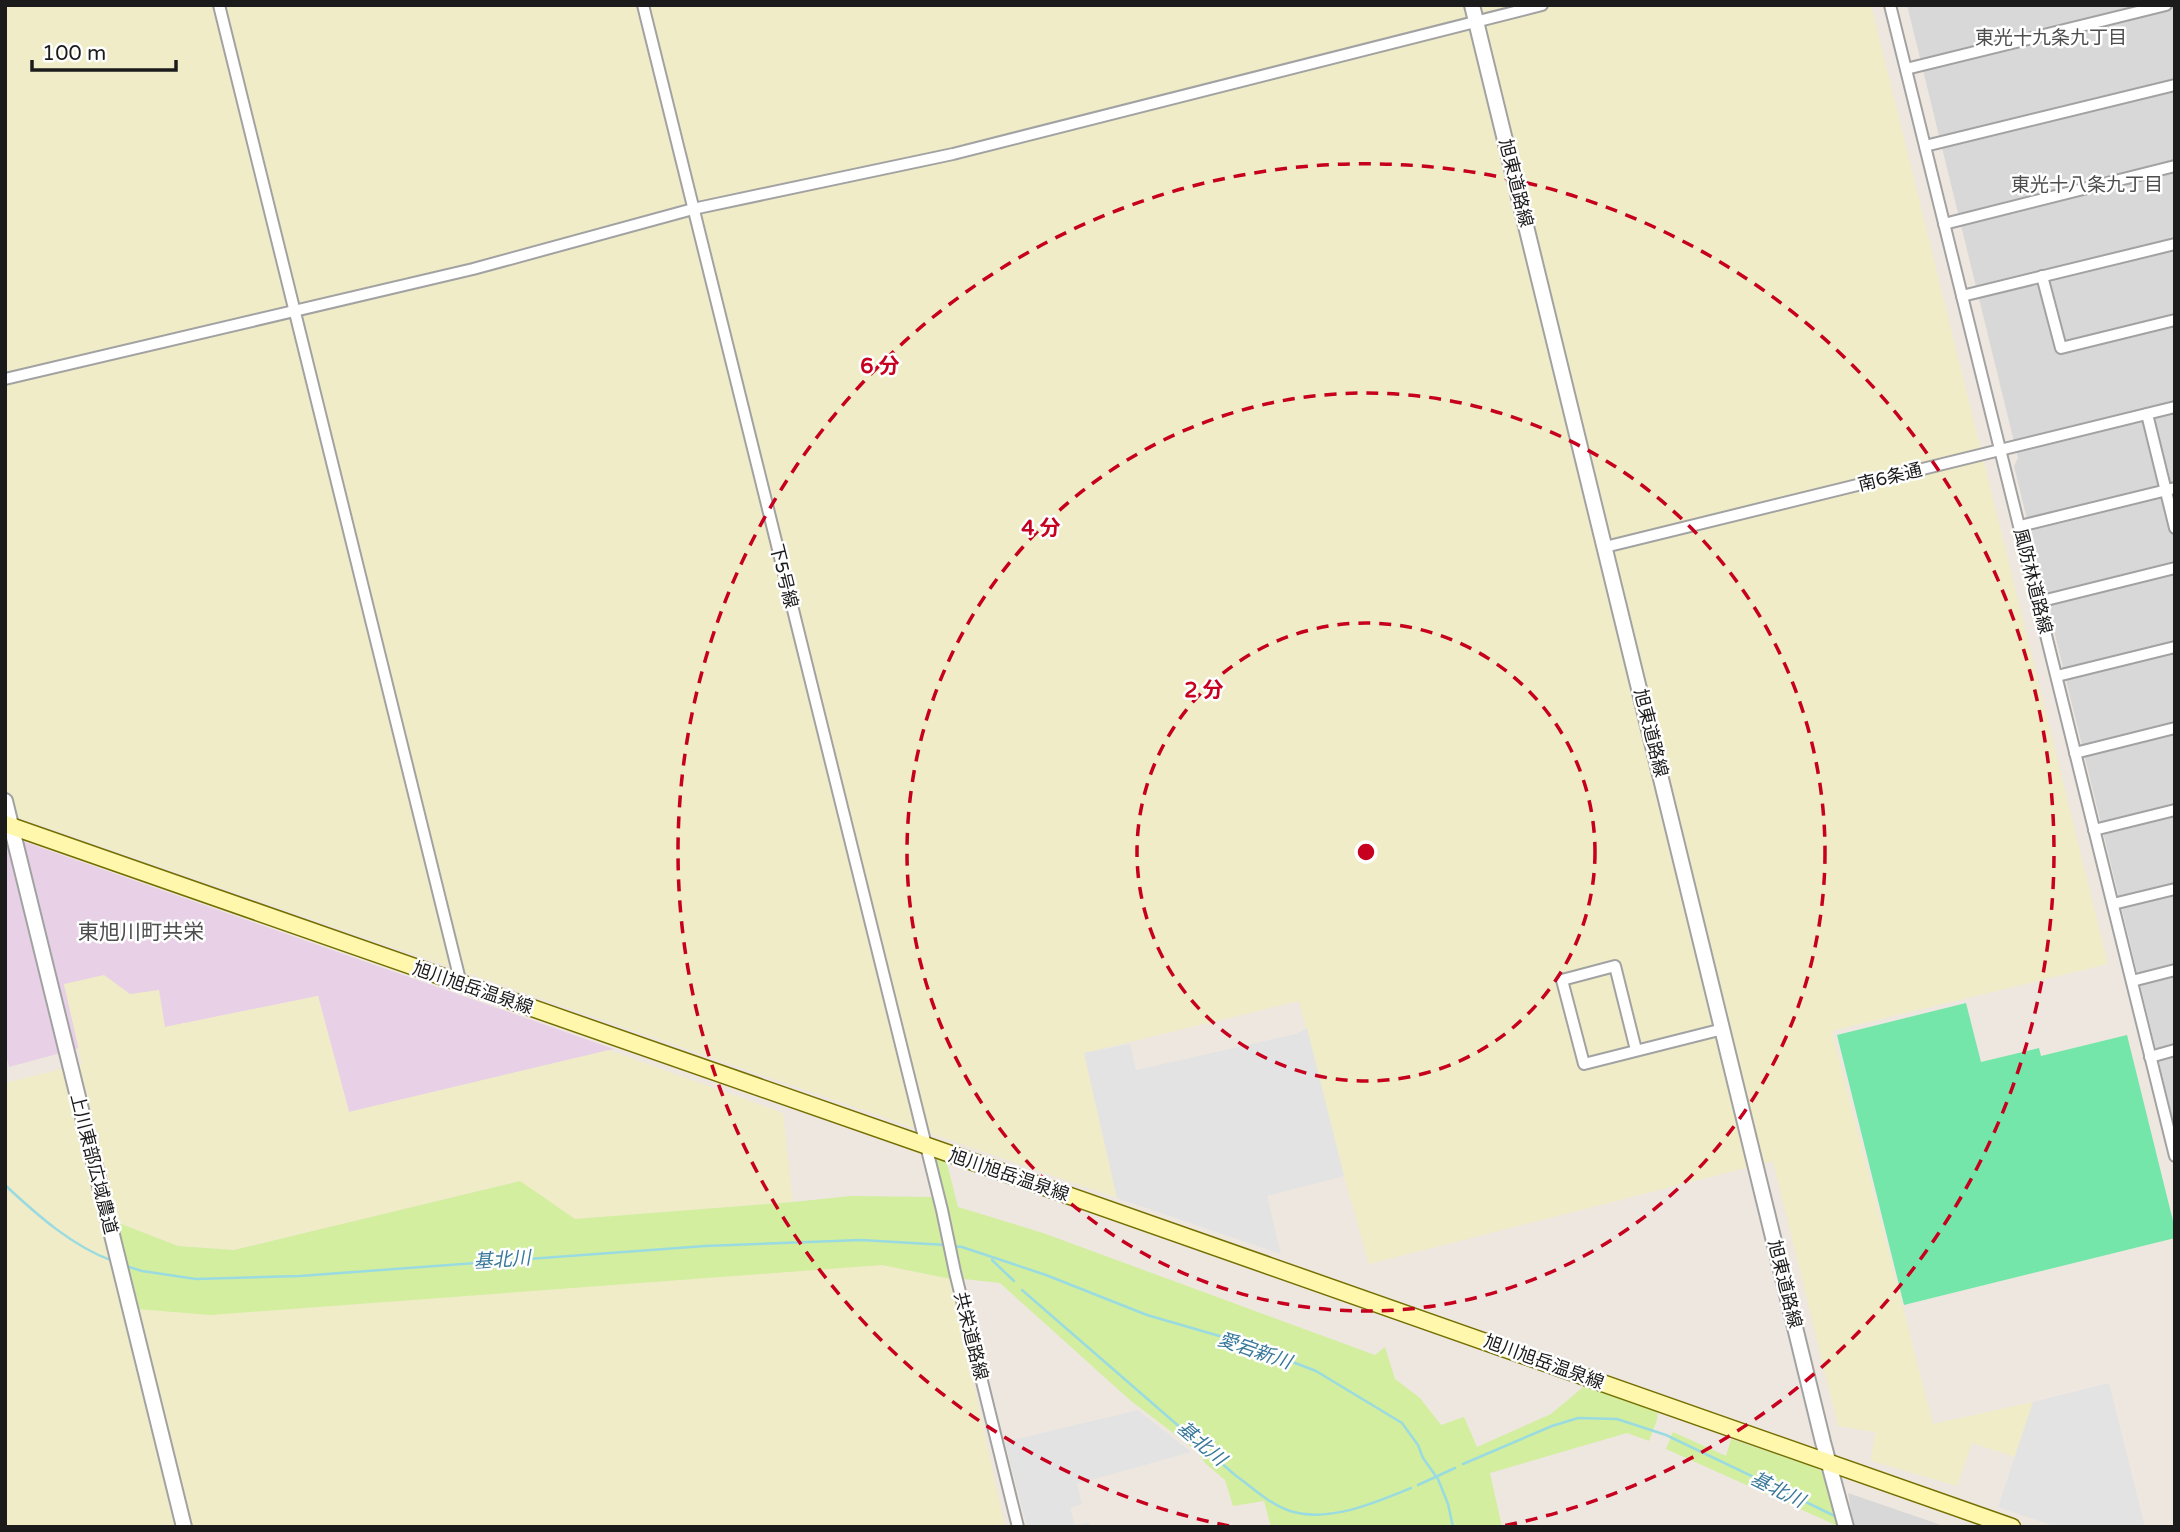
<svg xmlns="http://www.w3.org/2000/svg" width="2180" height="1532" font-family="'Varela Round','Noto Sans JP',sans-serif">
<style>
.residential{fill:#d9d8d8}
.industrial{fill:#e8d0e7}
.farmland{fill:#efecc7}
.grass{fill:#d2ee9e}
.pitch{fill:#74e6a9}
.parking{fill:#e3e3e3}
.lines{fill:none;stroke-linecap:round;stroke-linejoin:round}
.stream{stroke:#9adbe1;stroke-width:2.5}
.minor-casing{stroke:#a2a2a2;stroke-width:14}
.tertiary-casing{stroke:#a2a2a2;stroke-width:18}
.secondary-casing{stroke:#746f00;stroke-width:19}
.minor{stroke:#fff;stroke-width:10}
.tertiary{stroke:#fff;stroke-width:14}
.secondary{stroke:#fff7ac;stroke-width:16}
.ring{fill:none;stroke:#c6001e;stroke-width:3.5;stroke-dasharray:12 9}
.labels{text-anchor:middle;stroke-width:5;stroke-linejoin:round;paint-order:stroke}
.street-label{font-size:18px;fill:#1b1b1b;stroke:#fff}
.neighbourhood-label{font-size:19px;fill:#4e4e4e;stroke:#fff}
.water-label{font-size:19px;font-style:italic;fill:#38789a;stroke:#fff}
.quarter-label{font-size:21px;fill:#4e4e4e;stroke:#fff}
.centre{fill:#c6001e;stroke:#fff;stroke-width:3.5}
.ring-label{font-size:21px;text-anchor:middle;font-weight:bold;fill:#c6001e;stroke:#fff;stroke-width:5;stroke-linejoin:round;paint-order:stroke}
</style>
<rect width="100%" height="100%" fill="#eee7df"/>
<g class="residential">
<path d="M1907,5h268v1123l-161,-662 4,-8z"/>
<path d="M1848,1493l99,34h-93z"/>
</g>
<path class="industrial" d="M5,835l609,214 -265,63 -31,-116 -153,31 -35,-33 -66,-10 15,64 -70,19 -4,-16z"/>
<g class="farmland">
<path d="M5,5h1866l237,959 -276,67 101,393 100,-22 -18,55 -43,-14 -15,43 -86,-25 4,-29 -37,-6 -65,-265 -404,103 -25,-88 -45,-175 -215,52 33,145 -1112,-385z"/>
<path d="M104,975l26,19 29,-4 6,37 153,-31 31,116 260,-62 174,63 10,89 -218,17 -55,-38 -286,69 -56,-4 -61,-24 20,87 745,-44 69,14 54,248h-1000v-444l77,-19 -18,-80z"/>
</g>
<g class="grass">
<path d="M932,1152l13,4 13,51 85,26 332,122 10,-8 10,32 25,19 21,27 23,-8 13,30 74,-33 36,-30 71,25 -1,11 -8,21 -22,-8 -137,40 12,54h-212l-1,-2 -18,2 -7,-26 -31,5 -8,-26 -20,-17 -8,-12 -66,-50 -131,-118 -36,-4z"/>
<path d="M520,1181l55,38 218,-17 58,-6 81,1 19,82 -69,-14 -672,50 -73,-6 -21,-87 62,24 56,4z"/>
<path d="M1673,1432l53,24 5,-17 83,28 9,5 3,6 12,48 -172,-77z"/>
</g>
<path class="pitch" d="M1966,1003l15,59 58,-14 2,8 86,-21 48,194v9l-271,67 -67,-270z"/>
<g class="parking">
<path d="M1307,1028l37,148 -77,20 14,58 -164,-56 -33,-145 46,-9 6,26 160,-36z"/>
<path d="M2109,1383l36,144h-88l-59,-20 35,-105z"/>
<path d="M1138,1410l53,42 -114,32 5,20 -12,4 5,17 14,-3 1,5h-63l-22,-85z"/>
</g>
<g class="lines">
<g class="stream">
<path d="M5,1185c31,29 68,62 108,76"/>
<path d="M953,1246l9,1 84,28 101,40 93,27 76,29 86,52 16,22 5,13 15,21 10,25 5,23"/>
<path d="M992,1260l22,21"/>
<path d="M126,1266l16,5 54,8 104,-3 405,-30 156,-6 85,5"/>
<path d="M1022,1290l213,185c17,12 34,29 55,36 38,12 85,-8 121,-23"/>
<path d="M1463,1464l89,-38 26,-8 39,1 49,16 173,83"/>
<path d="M1418,1485l37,-17"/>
</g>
<defs>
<g id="minor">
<path d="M219,5l242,979"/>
<path d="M643,5l299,1205 13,62 63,255"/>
<path d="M1890,5l285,1151"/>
<path d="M1906,69l260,-64"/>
<path d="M1925,146l250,-61"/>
<path d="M1944,224l231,-58"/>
<path d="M2042,276l19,72 114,-28"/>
<path d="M1962,296l213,-52"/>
<path d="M5,379l468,-110 220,-60 260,-55 589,-149"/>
<path d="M2147,414l28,114"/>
<path d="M2020,526l155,-38"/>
<path d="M1605,547l570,-140"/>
<path d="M2038,602l137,-34"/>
<path d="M2057,676l118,-29"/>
<path d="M2075,753l100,-25"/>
<path d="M2094,830l81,-20"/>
<path d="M2113,904l62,-15"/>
<path d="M2132,981l43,-11"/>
<path d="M1636,1050l-21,-84 -53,14 22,84 139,-35"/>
<path d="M2150,1057l25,-7"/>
</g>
<g id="tertiary">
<path d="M1472,5l351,1437 23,85"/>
<path d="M5,801l179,726"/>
</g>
<path id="secondary" d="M5,824c669,235 1339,465 2007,703"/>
</defs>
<use href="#minor" class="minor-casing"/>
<use href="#tertiary" class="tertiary-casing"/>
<use href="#secondary" class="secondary-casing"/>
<use href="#minor" class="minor"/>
<use href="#tertiary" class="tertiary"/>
<use href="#secondary" class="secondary"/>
</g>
<g class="ring">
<circle cx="1366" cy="852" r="229"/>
<circle cx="1366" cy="852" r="459"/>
<path d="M1229 1526A688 688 0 1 1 1503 1526"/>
</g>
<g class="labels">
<g class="street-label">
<text transform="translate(1516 183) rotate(76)" y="6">旭東道路線</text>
<text transform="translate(1890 477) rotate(-14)" y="6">南6条通</text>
<text transform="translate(784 576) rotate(76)" y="6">下5号線</text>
<text transform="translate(2033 581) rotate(76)" y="6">風防林道路線</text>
<text transform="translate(1651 733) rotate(76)" y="6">旭東道路線</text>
<text transform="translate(473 988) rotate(19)" y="6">旭川旭岳温泉線</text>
<text transform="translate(94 1164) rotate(76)" y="6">上川東部広域農道</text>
<text transform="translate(1009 1175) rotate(19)" y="6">旭川旭岳温泉線</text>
<text transform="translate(1785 1284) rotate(76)" y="6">旭東道路線</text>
<text transform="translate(971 1336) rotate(76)" y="6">共栄道路線</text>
<text transform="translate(1544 1362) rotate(20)" y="6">旭川旭岳温泉線</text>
</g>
<g class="neighbourhood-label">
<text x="2051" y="44">東光十九条九丁目</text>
<text x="2087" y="191">東光十八条九丁目</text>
</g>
<g class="water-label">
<text transform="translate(502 1259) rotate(-4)" y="7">基北川</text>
<text transform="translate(1255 1350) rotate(19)" y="7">愛宕新川</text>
<text transform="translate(1202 1443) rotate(40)" y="7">基北川</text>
<text transform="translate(1778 1489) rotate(26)" y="7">基北川</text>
</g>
<g class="quarter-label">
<text x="141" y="939">東旭川町共栄</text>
</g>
</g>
<circle cx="1366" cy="852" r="10" class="centre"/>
<g class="ring-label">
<text x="880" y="373">6 分</text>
<text x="1041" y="535">4 分</text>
<text x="1204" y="697">2 分</text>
</g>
<rect width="2180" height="1532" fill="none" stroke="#1b1b1b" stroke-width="14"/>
<path d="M32 60v10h144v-10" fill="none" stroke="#1b1b1b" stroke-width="3.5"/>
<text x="42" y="60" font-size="21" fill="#1b1b1b" stroke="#ffffff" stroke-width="5" paint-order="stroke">100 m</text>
</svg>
